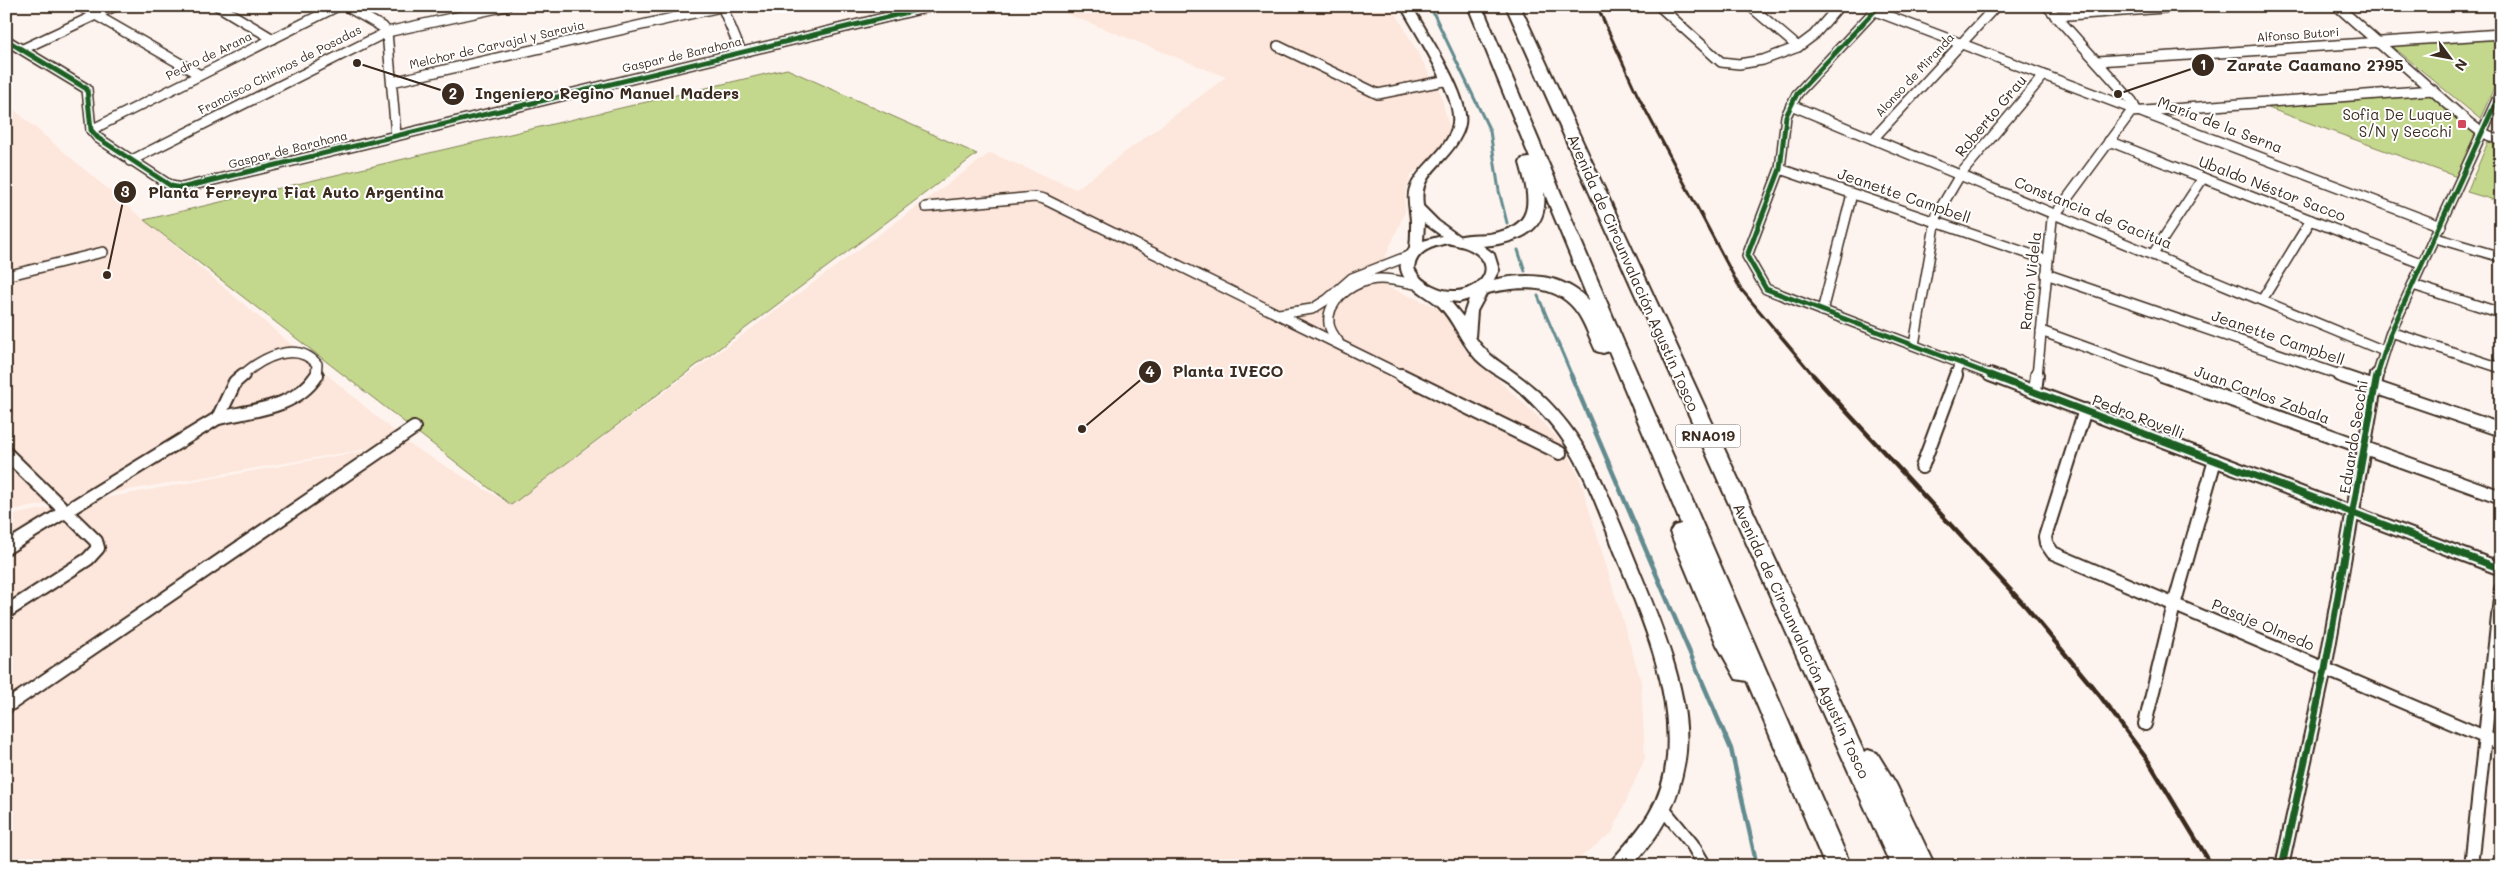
<svg xmlns="http://www.w3.org/2000/svg" width="2507" height="872" font-family="Mali,sans-serif">
<style>
.built{fill:#fde6db}
.green{fill:#c4d88d;stroke:#808156}
.lines{fill:none;stroke-linecap:round;stroke-linejoin:round}
.stream-far1{stroke:#628b8f;stroke-width:3}
.stream{stroke:#628b8f;stroke-width:4.5}
.street-far1-casing{stroke:#3b2a1e;stroke-width:12}
.street-casing{stroke:#3b2a1e;stroke-width:16}
.secondary-casing{stroke:#3b2a1e;stroke-width:4}
.highway-casing{stroke:#3b2a1e;stroke-width:4}
.street-far1{stroke:#fff;stroke-width:9}
.street{stroke:#fff;stroke-width:12}
.secondary{fill:#fff;fill-rule:evenodd}
.highway{fill:#fff;fill-rule:evenodd}
.rail-far1{stroke:#3b2a1e;stroke-width:3}
.rail{stroke:#3b2a1e;stroke-width:4.5}
.cycleway-far1-casing{stroke:#fff;stroke-width:8}
.cycleway-casing{stroke:#fff;stroke-width:10}
.cycleway-far1{stroke:#1b5e20;stroke-width:5}
.cycleway{stroke:#1b5e20;stroke-width:7}
.poi-dot{fill:#d1495b;stroke:#fff;stroke-width:2}
.labels{text-anchor:middle;stroke-width:4;stroke-linejoin:round;paint-order:stroke}
.far-street-label{font-size:12px;fill:#3b2a1e;stroke:#fff}
.shield{fill:#fff;stroke:#766a62;stroke-width:1}
.shield-label{font-size:14px;font-weight:bold;fill:#3b2a1e}
.poi-label{font-size:15px;fill:#3b2a1e;stroke:#fff;text-anchor:end}
.street-label{font-size:15px;fill:#3b2a1e;stroke:#fff}
.leader{fill:none;stroke:#3b2a1e;stroke-width:2}
.callout-dot{fill:#3b2a1e;stroke:#fff;stroke-width:2}
.mark-label{font-size:15px;text-anchor:middle;font-weight:bold;fill:#fff}
.callout-label{font-size:16px;text-anchor:middle;font-weight:bold;fill:#3b2a1e;stroke:#fff;stroke-width:4;stroke-linejoin:round;paint-order:stroke}
</style>
<rect width="100%" height="100%" fill="#fef4ef"/>
<filter id="ink" filterUnits="userSpaceOnUse"><feTurbulence type="fractalNoise" baseFrequency=".02" numOctaves="2"/><feDisplacementMap in="SourceGraphic" scale="10" xChannelSelector="R" yChannelSelector="G"/><feConvolveMatrix kernelMatrix="1 2 1 2 8 2 1 2 1" color-interpolation-filters="sRGB"/></filter>
<g filter="url(#ink)">
<g class="built">
<path d="M1076,6h316l49,89 9,36 -9,17 -30,27 -6,18v19l-24,55 7,20 53,22 24,40 71,66 27,29 17,35 61,202 4,77 -33,75 -43,33h-1563v-350l401,-73 104,62 479,-352 86,36 150,-112 -169,-67z"/>
<path d="M6,103l267,226 134,113 -401,69z"/>
</g>
<g class="green">
<path d="M2501,39v33l-21,47 -89,-74z"/>
<path d="M787,69l190,85 -466,351 -367,-285z"/>
<path d="M2433,93l45,40 -18,45 -200,-73z"/>
<path d="M2488,142l13,2v58l-34,-10z"/>
</g>
<g class="lines">
<g class="stream-far1">
<path d="M1430,6l60,125 9,60 8,32"/>
<path d="M1518,250l7,21"/>
<path d="M1538,296l34,80"/>
</g>
<path class="stream" d="M1571,375l160,374 26,117"/>
<defs>
<g id="street-far1">
<path d="M80,6l120,69"/>
<path d="M218,6l55,33"/>
<path d="M346,6l38,22 3,4 9,103"/>
<path d="M722,6l19,46"/>
<path d="M1659,6l62,56 18,2 24,-4 35,-13 16,-12 25,-29"/>
<path d="M1750,6l48,41"/>
<path d="M1879,6l-82,88 -11,22 -6,53 -33,87 19,33 228,87"/>
<path d="M2047,6l85,95 4,9"/>
<path d="M2337,6l131,116 13,10 20,9"/>
<path d="M1875,11l566,215"/>
<path d="M2055,16l136,-10"/>
<path d="M6,40l81,49 4,41 7,8 73,48 10,2 752,-182"/>
<path d="M1278,46l100,48 70,-14"/>
<path d="M23,49l92,-43"/>
<path d="M2098,61l403,-27"/>
<path d="M392,82l333,-76"/>
<path d="M1791,105l593,246"/>
<path d="M91,130l247,-124"/>
<path d="M1873,139l123,-133"/>
<path d="M2109,141l314,123"/>
<path d="M130,161l257,-129 120,-26"/>
<path d="M1780,169l267,91"/>
<path d="M926,207l109,-10 9,2 359,177"/>
<path d="M2436,238l65,19"/>
<path d="M2153,254l50,-76"/>
<path d="M2046,274l297,102"/>
<path d="M6,276l97,-24"/>
<path d="M2413,285l88,28"/>
<path d="M2262,300l49,-80"/>
<path d="M1822,311l30,-117"/>
<path d="M1279,314l33,-5 16,-10 24,-21 59,-23"/>
<path d="M2041,331l124,45"/>
<path d="M2391,332l110,36"/>
<path d="M1338,341c-4,-5 -8,-10 -9,-17 -3,-22 21,-40 41,-44 16,-3 34,2 50,5"/>
<path d="M1914,345l23,-131 23,-39 84,-100"/>
<path d="M242,376c19,-18 54,-36 75,-12l-1,12"/>
<path d="M1955,376l5,-13"/>
<path d="M2037,376l15,-157 79,-107 302,-22"/>
<path d="M2377,376l14,-44 110,-241"/>
</g>
<g id="street">
<path d="M1401,375l159,78"/>
<path d="M1990,375l511,194"/>
<path d="M2162,375l339,122"/>
<path d="M2339,375l162,55"/>
<path d="M2035,391l2,-16"/>
<path d="M2085,410l-40,127 1,6 7,10 448,191"/>
<path d="M218,418l17,-36 8,-7"/>
<path d="M218,418c36,-8 78,-10 99,-43"/>
<path d="M6,453l90,88 2,7 -10,11 -82,53"/>
<path d="M1922,467l34,-92"/>
<path d="M6,548l212,-130"/>
<path d="M6,707l408,-279"/>
<path d="M2145,724l29,-119 41,-145"/>
<path d="M1664,810l28,34 13,22"/>
<path d="M2282,866l43,-197 52,-294"/>
<path d="M2471,866l30,-277"/>
</g>
<path id="secondary" d="M1401,6h11c14,26 58,90 53,118 -2,12 -11,24 -19,33 -16,18 -26,24 -23,49l15,15 25,18 16,4 15,11 5,16 -22,41 -2,26c12,19 30,28 48,42 17,13 32,28 45,45 28,36 43,79 61,121 24,61 66,149 56,215 -8,46 -22,71 -53,106h-22l2,-6c30,-33 51,-57 55,-103 6,-71 -26,-141 -52,-205 -19,-49 -35,-97 -71,-136 -11,-12 -23,-24 -36,-34 -11,-7 -23,-14 -32,-23 -15,-16 -22,-38 -37,-53 -12,-11 -35,-20 -38,-37 -2,-10 7,-15 9,-22 1,-6 1,-14 1,-20 1,-13 -5,-27 -1,-39 10,-25 39,-38 43,-65 4,-29 -38,-90 -52,-117zM1424,223l18,13 -19,5zM1448,243c7,2 16,3 23,7 37,20 -4,54 -38,36 -9,-4 -15,-9 -19,-18 2,-17 19,-22 34,-25zM1469,299l-6,18 -13,-16 9,1z"/>
<g id="highway">
<path d="M1468,6h14l142,337 227,523h-26l-78,-185 -11,-2 -19,-34 -47,-113 4,-6 7,-2 -72,-173 -6,2 -7,-2c-6,-12 -10,-25 -17,-36 -21,-34 -62,-29 -96,-21l-6,-2 -3,-4 3,-4c38,-11 83,-15 112,17l-45,-109c4,37 -20,48 -52,53 -11,1 -23,3 -34,0l-3,-4 3,-4c10,-3 20,-2 31,-3 47,-7 42,-33 31,-71l2,-4 8,-1z"/>
<path d="M1506,6h14l344,746 4,-2 9,3 19,31 39,82h-44z"/>
</g>
</defs>
<use href="#street-far1" class="street-far1-casing"/>
<use href="#street" class="street-casing"/>
<use href="#secondary" class="secondary-casing"/>
<use href="#highway" class="highway-casing"/>
<use href="#street-far1" class="street-far1"/>
<use href="#street" class="street"/>
<use href="#secondary" class="secondary"/>
<use href="#highway" class="highway"/>
<path class="rail-far1" d="M1597,6l40,88 103,194 74,88"/>
<path class="rail" d="M1813,375l214,233 73,88 49,66 63,104"/>
<defs>
<g id="cycleway-far1">
<path d="M1879,6l-82,88 -11,22 -6,53 -33,87 19,33 228,87"/>
<path d="M6,40l81,49 4,41 7,8 73,48 10,2 752,-182"/>
<path d="M2377,376l14,-44 110,-241"/>
</g>
<g id="cycleway">
<path d="M1990,375l511,194"/>
<path d="M2282,866l43,-197 52,-294"/>
</g>
</defs>
<use href="#cycleway-far1" class="cycleway-far1-casing"/>
<use href="#cycleway" class="cycleway-casing"/>
<use href="#cycleway-far1" class="cycleway-far1"/>
<use href="#cycleway" class="cycleway"/>
</g>
</g>
<rect class="poi-dot" x="2457" y="119" width="10" height="10" rx="2.5"/>
<g class="labels">
<g class="far-street-label">
<text transform="translate(2298 35) rotate(-4)" y="4">Alfonso Butori</text>
<text transform="translate(497 45) rotate(-13)" y="4">Melchor de Carvajal y Saravia</text>
<text transform="translate(682 55) rotate(-13)" y="4">Gaspar de Barahona</text>
<text transform="translate(209 56) rotate(-26)" y="4">Pedro de Arana</text>
<text transform="translate(280 70) rotate(-27)" y="4">Francisco Chirinos de Posadas</text>
<text transform="translate(1915 75) rotate(-47)" y="4">Alonso de Miranda</text>
<text transform="translate(288 150) rotate(-14)" y="4">Gaspar de Barahona</text>
</g>
<rect class="shield" x="1675.5" y="424.5" width="65" height="23" rx="4"/>
<g class="shield-label">
<text x="1708" y="441">RNA019</text>
</g>
<g class="poi-label">
<text x="2452" y="120">Sofia De Luque<tspan x="2452" dy="17">S/N y Secchi</tspan></text>
</g>
<g class="street-label">
<text transform="translate(1991 116) rotate(-50)" y="5">Roberto Grau</text>
<text transform="translate(2220 125) rotate(21)" y="5">María de la Serna</text>
<text transform="translate(2272 189) rotate(21)" y="5">Ubaldo Néstor Sacco</text>
<text transform="translate(1904 196) rotate(19)" y="5">Jeanette Campbell</text>
<text transform="translate(2093 213) rotate(22)" y="5">Constancia de Gacitua</text>
<text transform="translate(1633 273) rotate(66)" y="5">Avenida de Circunvalación Agustín Tosco</text>
<text transform="translate(2031 281) rotate(-84)" y="5">Ramón Videla</text>
<text transform="translate(2278 338) rotate(19)" y="5">Jeanette Campbell</text>
<text transform="translate(2262 395) rotate(20)" y="5">Juan Carlos Zabala</text>
<text transform="translate(2138 417) rotate(21)" y="5">Pedro Rovelli</text>
<text transform="translate(2354 437) rotate(-81)" y="5">Eduardo Secchi</text>
<text transform="translate(2263 625) rotate(23)" y="5">Pasaje Olmedo</text>
<text transform="translate(1801 641) rotate(65)" y="5">Avenida de Circunvalación Agustín Tosco</text>
</g>
</g>
<path class="leader" d="M2118 94L2203 65M357 63L453 94M107 275L125 192M1082 429L1150 372"/>
<g class="callout-dot">
<circle cx="2118" cy="94" r="5"/>
<circle cx="357" cy="63" r="5"/>
<circle cx="107" cy="275" r="5"/>
<circle cx="1082" cy="429" r="5"/>
<circle cx="2203" cy="65" r="12"/>
<circle cx="453" cy="94" r="12"/>
<circle cx="125" cy="192" r="12"/>
<circle cx="1150" cy="372" r="12"/>
</g>
<g class="mark-label">
<text x="2203" y="70">1</text>
<text x="453" y="99">2</text>
<text x="125" y="197">3</text>
<text x="1150" y="377">4</text>
</g>
<g class="callout-label">
<text x="2315" y="71">Zarate Caamano 2795</text>
<text x="607" y="99">Ingeniero Regino Manuel Maders</text>
<text x="296" y="198">Planta Ferreyra Fiat Auto Argentina</text>
<text x="1228" y="377">Planta IVECO</text>
</g>
<rect width="2507" height="872" fill="none" stroke="#fff" stroke-width="25"/>
<rect x="12" y="12" width="2482" height="847" fill="none" stroke="#3b2a1e" stroke-width="2" filter="url(#ink)"/>
<g transform="translate(2450 58) rotate(122)" stroke="#ffffff" stroke-width="4" paint-order="stroke">
<path d="M0-4L9 19L0 12L-9 19Z" fill="#3b2a1e"/>
<text y="-8" font-size="14" font-weight="bold" text-anchor="middle" fill="#3b2a1e">N</text>
</g>
</svg>
